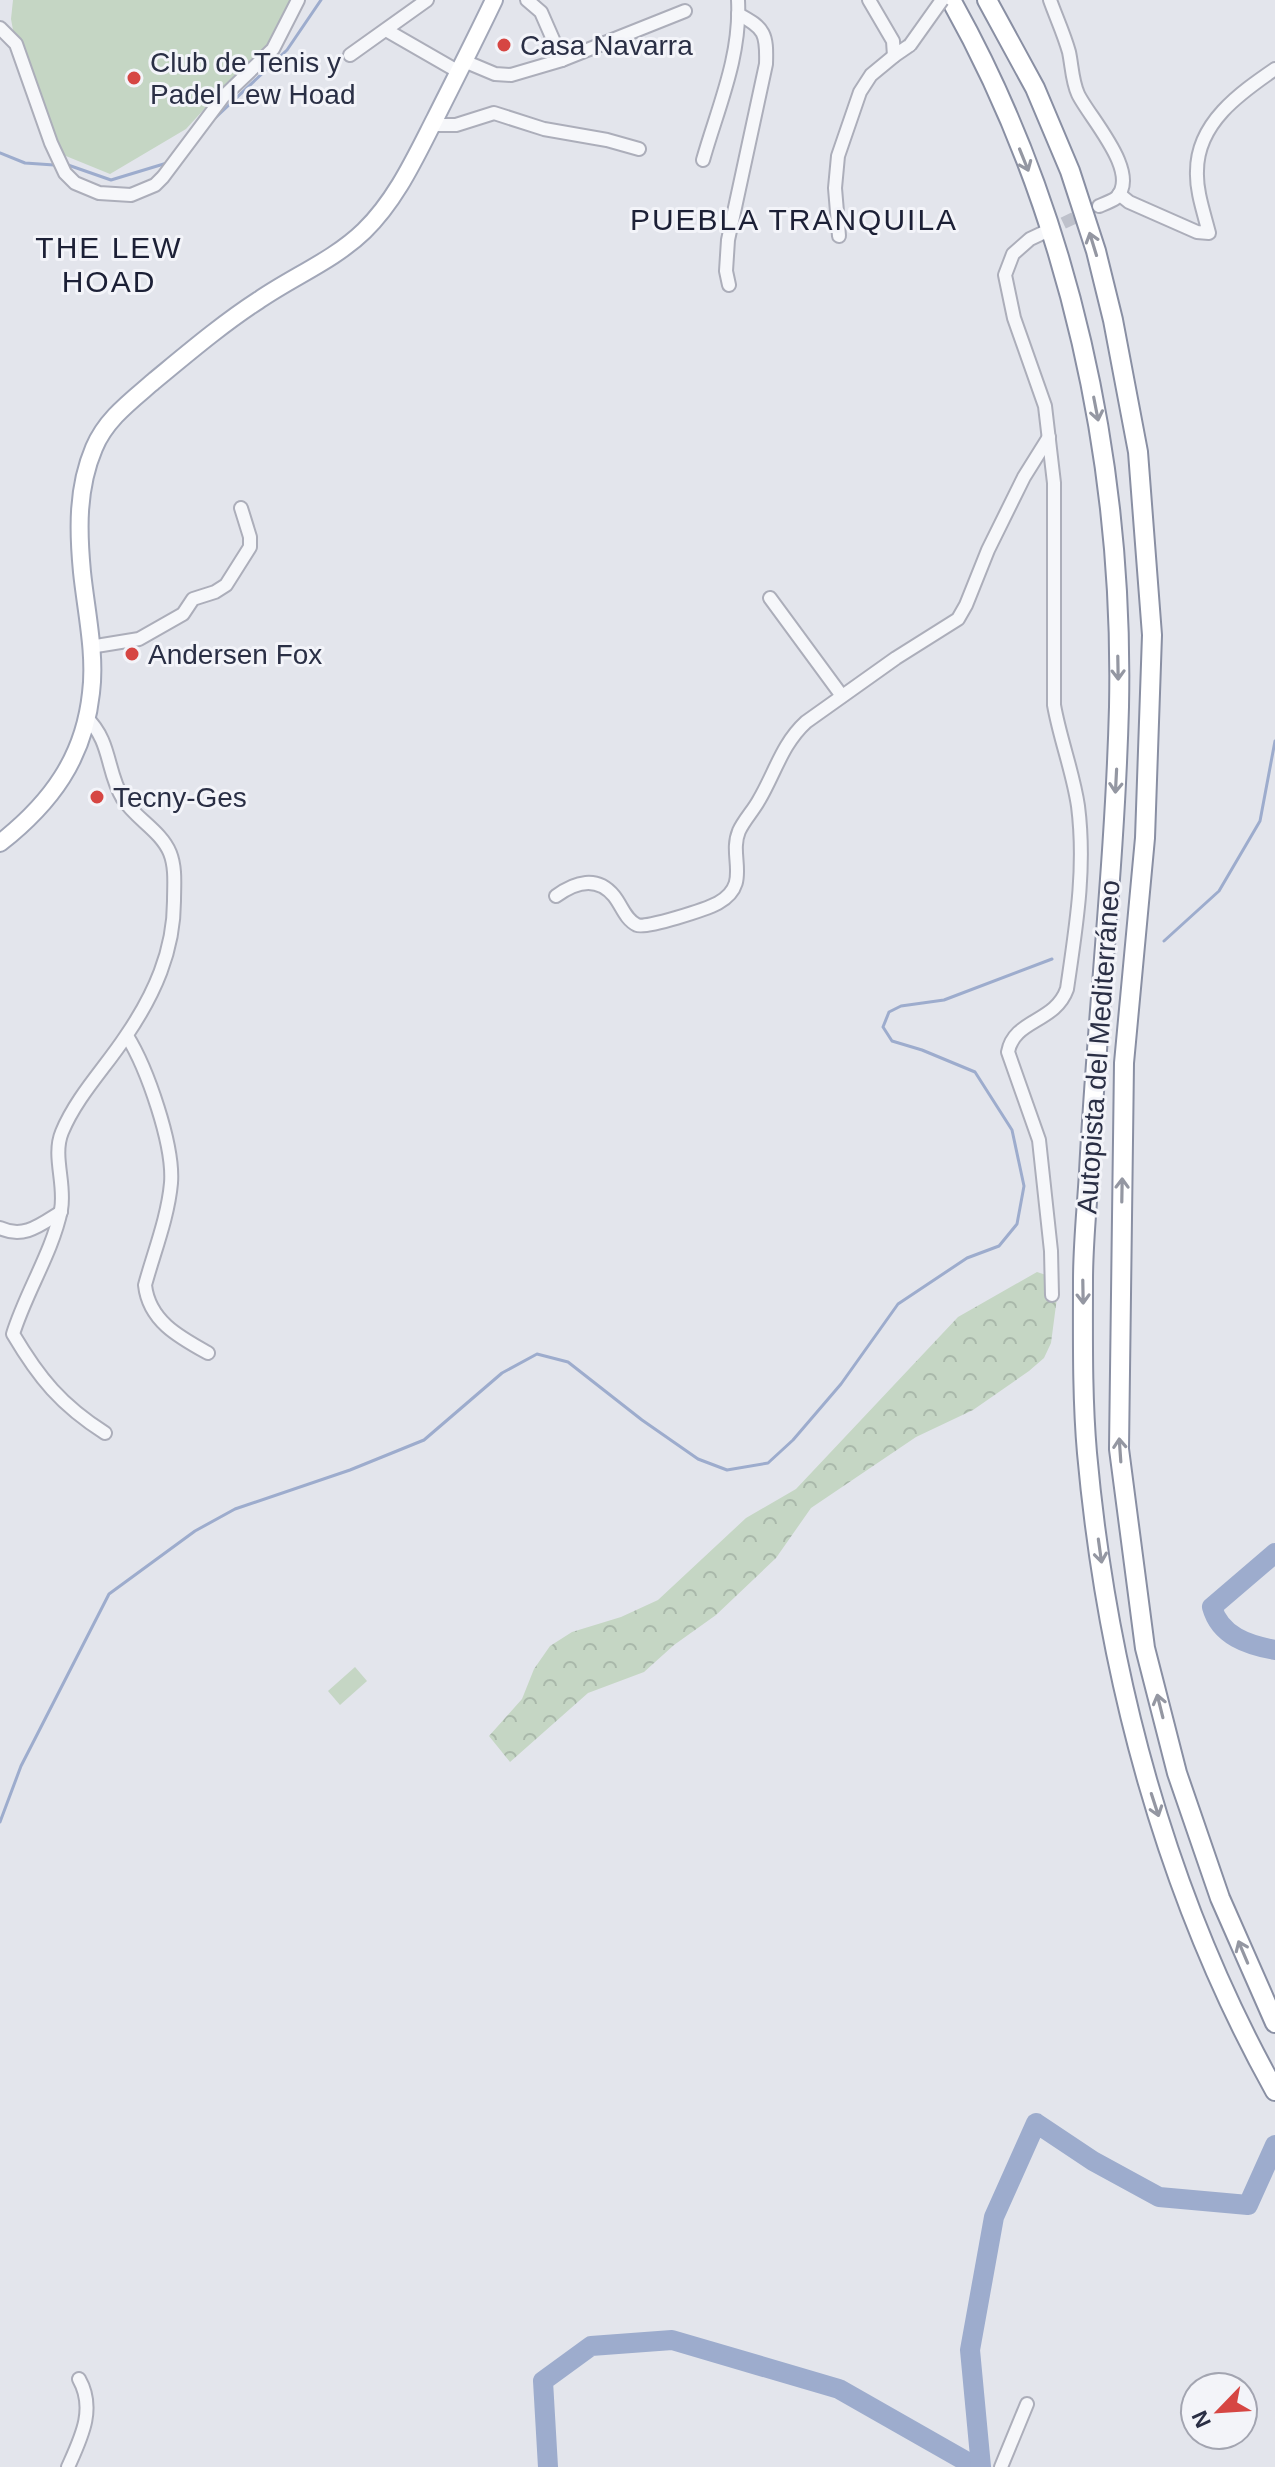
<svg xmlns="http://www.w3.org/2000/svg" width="1275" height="2467" font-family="Helvetica,sans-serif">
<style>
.park{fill:url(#park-crowns)}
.garden{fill:#c5d6c4}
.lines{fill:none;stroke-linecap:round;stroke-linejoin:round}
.stream{stroke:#9daccd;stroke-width:3}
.river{stroke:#9daccd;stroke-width:20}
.minor-tunnel{stroke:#bec1cb;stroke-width:12;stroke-dasharray:12 6;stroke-linecap:butt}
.minor-casing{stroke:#acaeba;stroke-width:16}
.major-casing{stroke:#a2a7b8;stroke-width:20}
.highway-casing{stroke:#898fa3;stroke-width:22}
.minor{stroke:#f6f7fa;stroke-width:12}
.major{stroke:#fff;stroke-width:16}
.highway{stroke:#fff;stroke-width:18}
.minor-bridge-casing{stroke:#acaeba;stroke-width:16;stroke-linecap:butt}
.minor-bridge{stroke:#f6f7fa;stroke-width:12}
.oneway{stroke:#9497a2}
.poi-dot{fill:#d64643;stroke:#f3f4f9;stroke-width:3}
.labels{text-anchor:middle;stroke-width:6;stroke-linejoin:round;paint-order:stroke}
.poi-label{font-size:28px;fill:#2a2f45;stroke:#f3f4f9;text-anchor:start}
.street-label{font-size:28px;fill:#2a2f45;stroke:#f3f4f9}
.neighbourhood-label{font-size:30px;letter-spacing:2px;fill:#1c2036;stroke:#f3f4f9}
</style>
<defs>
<pattern id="park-crowns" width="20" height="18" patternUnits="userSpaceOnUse" patternTransform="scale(2)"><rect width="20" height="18" fill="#c5d6c4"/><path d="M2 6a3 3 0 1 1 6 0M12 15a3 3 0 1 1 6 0" fill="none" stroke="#a9b8aa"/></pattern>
</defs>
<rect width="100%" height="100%" fill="#e3e5ec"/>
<path class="park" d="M1037,1272l12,4 9,14 -7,53 -7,15 -15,13 -56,39 -57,27 -105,71 -35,50 -60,57 -42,30 -30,27 -56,21 -78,69 -21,-26 33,-37 12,-30 16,-23 22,-14 49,-15 37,-17 88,-82 50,-29 162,-172z"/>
<g class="garden">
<path d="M13,0h277l-10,28 -14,20 -48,46 -32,35 -76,45 -49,-20 -48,-124 -2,-11z"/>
<path d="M355,1667l12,14 -27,24 -12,-14z"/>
</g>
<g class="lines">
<g class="stream">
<path d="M213,120l74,-70 34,-50"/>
<path d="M0,153l25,10 29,2"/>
<path d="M68,165l43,15 56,-17"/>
<path d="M1164,941l55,-50 41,-70 15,-80"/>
<path d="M0,1822l21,-56 88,-172 86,-63 40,-22 115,-39 74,-30 78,-67 35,-19 31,8 74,58 56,39 29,11 41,-7 25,-23 48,-56 57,-80 69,-46 32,-12 18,-22 7,-38 -12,-56 -37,-58 -53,-22 -30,-9 -9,-14 6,-15 12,-6 43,-6 108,-41"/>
</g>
<g class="river">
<path d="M1275,1553l-63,54c8,29 36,38 63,43"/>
<path d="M548,2467l-5,-86 48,-35 81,-6 167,49 137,78"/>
<path d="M981,2467l-11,-117 24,-133 42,-94 57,38 66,36 89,8 27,-60"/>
</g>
<path class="minor-tunnel" d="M1047,231l52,-25"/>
<defs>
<g id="minor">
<path d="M527,0l14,12 21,48"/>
<path d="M869,0l24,41 1,15 16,-11"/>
<path d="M1050,0c6,17 14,34 19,52 3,14 3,29 9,42 10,22 64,79 38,104 -4,3 -12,6 -17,8"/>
<path d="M0,28l16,16 35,99 14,30 10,10 24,10 32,2 24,-10 8,-8 60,-80 50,-48 25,-49"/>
<path d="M386,30l73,42"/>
<path d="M350,55l77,-55"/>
<path d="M464,61l31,13 16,1 51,-15 123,-49"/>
<path d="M432,125h24l38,-12 50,16 63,11 32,9"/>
<path d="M703,160c15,-53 38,-103 35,-160"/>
<path d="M1119,194l10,8 68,30 12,1c-5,-20 -13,-42 -12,-62 0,-48 43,-78 78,-102"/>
<path d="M1047,231l-17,8 -17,15 -8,21 9,43 31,88 9,77v222c6,34 19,67 24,101 8,63 -2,121 -11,183 -12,34 -53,30 -59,63l31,88 12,111 1,44"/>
<path d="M839,236l-4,-48 3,-32 22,-64 11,-17 23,-19"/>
<path d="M729,285l-3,-14 2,-31 38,-176c1,-30 -1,-36 -28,-50"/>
<path d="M770,598l72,98"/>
<path d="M90,647l49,-8 44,-25 10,-15 22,-7 11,-7 24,-38v-10l-9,-29"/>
<path d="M86,717c26,25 20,54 37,82 13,20 38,32 47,54 6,15 4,33 4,48 0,50 -20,94 -48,135 -21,32 -49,60 -64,96 -10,24 4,52 -1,78 -9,43 -35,82 -48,124 26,44 48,71 92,99"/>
<path d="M556,896c19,-14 41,-21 58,0 8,10 11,23 23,29 9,4 70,-16 81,-22 34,-19 10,-46 21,-72 5,-11 14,-20 20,-31 16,-27 23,-56 47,-78l90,-64 62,-39 8,-14 22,-55 36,-73 25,-40"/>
<path d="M127,1036c20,32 47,109 44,147 -3,34 -17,69 -26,102 4,36 34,52 63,68"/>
<path d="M0,1228c24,11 40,-3 61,-16"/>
<path d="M68,2467c13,-29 28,-58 11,-88"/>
<path d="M1001,2467l26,-63"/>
</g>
<path id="major" d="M0,843c51,-40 84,-85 91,-150 5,-39 -5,-82 -9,-121 -4,-42 -5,-84 12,-124 12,-29 37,-47 60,-67 34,-28 68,-57 105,-81 35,-24 75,-40 105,-69 32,-31 51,-73 71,-112 20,-40 40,-79 59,-119"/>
<g id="highway">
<path d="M951,0c119,212 173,465 168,707 -4,155 -22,310 -30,465 -2,35 -6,72 -6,108 0,56 -1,116 4,173 20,221 79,443 188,638"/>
<path d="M987,0l48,88 35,83 26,80 17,69 25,132 14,183 -7,203 -21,225 -5,386 26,199 32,125 43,125 55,125"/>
</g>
</defs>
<use href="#minor" class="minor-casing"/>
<use href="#major" class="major-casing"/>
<use href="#highway" class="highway-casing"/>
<use href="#minor" class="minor"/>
<use href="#major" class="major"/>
<use href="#highway" class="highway"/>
<defs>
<path id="minor-bridge" d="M910,45l32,-45"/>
</defs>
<use href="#minor-bridge" class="minor-bridge-casing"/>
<use href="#minor-bridge" class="minor-bridge"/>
</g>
<defs><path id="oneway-shaft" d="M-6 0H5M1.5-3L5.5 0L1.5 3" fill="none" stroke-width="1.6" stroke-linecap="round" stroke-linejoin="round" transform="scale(2)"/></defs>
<g class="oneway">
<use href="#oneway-shaft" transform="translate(1024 160) rotate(68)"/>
<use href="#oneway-shaft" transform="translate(1093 244) rotate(-107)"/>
<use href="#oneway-shaft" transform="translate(1096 409) rotate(79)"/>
<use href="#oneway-shaft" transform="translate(1118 668) rotate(89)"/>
<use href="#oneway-shaft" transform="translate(1116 781) rotate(93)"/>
<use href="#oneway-shaft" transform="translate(1122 1190) rotate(-89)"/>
<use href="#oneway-shaft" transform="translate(1083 1292) rotate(89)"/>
<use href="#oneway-shaft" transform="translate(1120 1450) rotate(-94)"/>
<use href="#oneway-shaft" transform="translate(1100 1551) rotate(82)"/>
<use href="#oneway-shaft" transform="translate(1160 1706) rotate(-104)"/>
<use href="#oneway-shaft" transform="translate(1155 1805) rotate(72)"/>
<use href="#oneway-shaft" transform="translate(1243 1952) rotate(-113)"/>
</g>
<g class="poi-dot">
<circle cx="504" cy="45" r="8"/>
<circle cx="134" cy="78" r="8"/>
<circle cx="132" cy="654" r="8"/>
<circle cx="97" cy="797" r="8"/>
</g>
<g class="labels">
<g class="poi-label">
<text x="520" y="55">Casa Navarra</text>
<text x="150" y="72">Club de Tenis y<tspan x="150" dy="32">Padel Lew Hoad</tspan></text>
<text x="148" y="664">Andersen Fox</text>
<text x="113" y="807">Tecny-Ges</text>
</g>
<g class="street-label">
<text transform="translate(1098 1047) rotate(-86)" y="10">Autopista del Mediterráneo</text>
</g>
<g class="neighbourhood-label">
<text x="794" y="230">PUEBLA TRANQUILA</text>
<text x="109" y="258">THE LEW<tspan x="109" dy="34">HOAD</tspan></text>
</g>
</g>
<g transform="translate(1219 2411) rotate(245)"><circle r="38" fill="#f3f4f9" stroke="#a3a5b1" stroke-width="2"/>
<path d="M0-6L14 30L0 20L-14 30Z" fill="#d64643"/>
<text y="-12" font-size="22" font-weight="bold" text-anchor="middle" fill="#2a2f45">N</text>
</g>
</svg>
